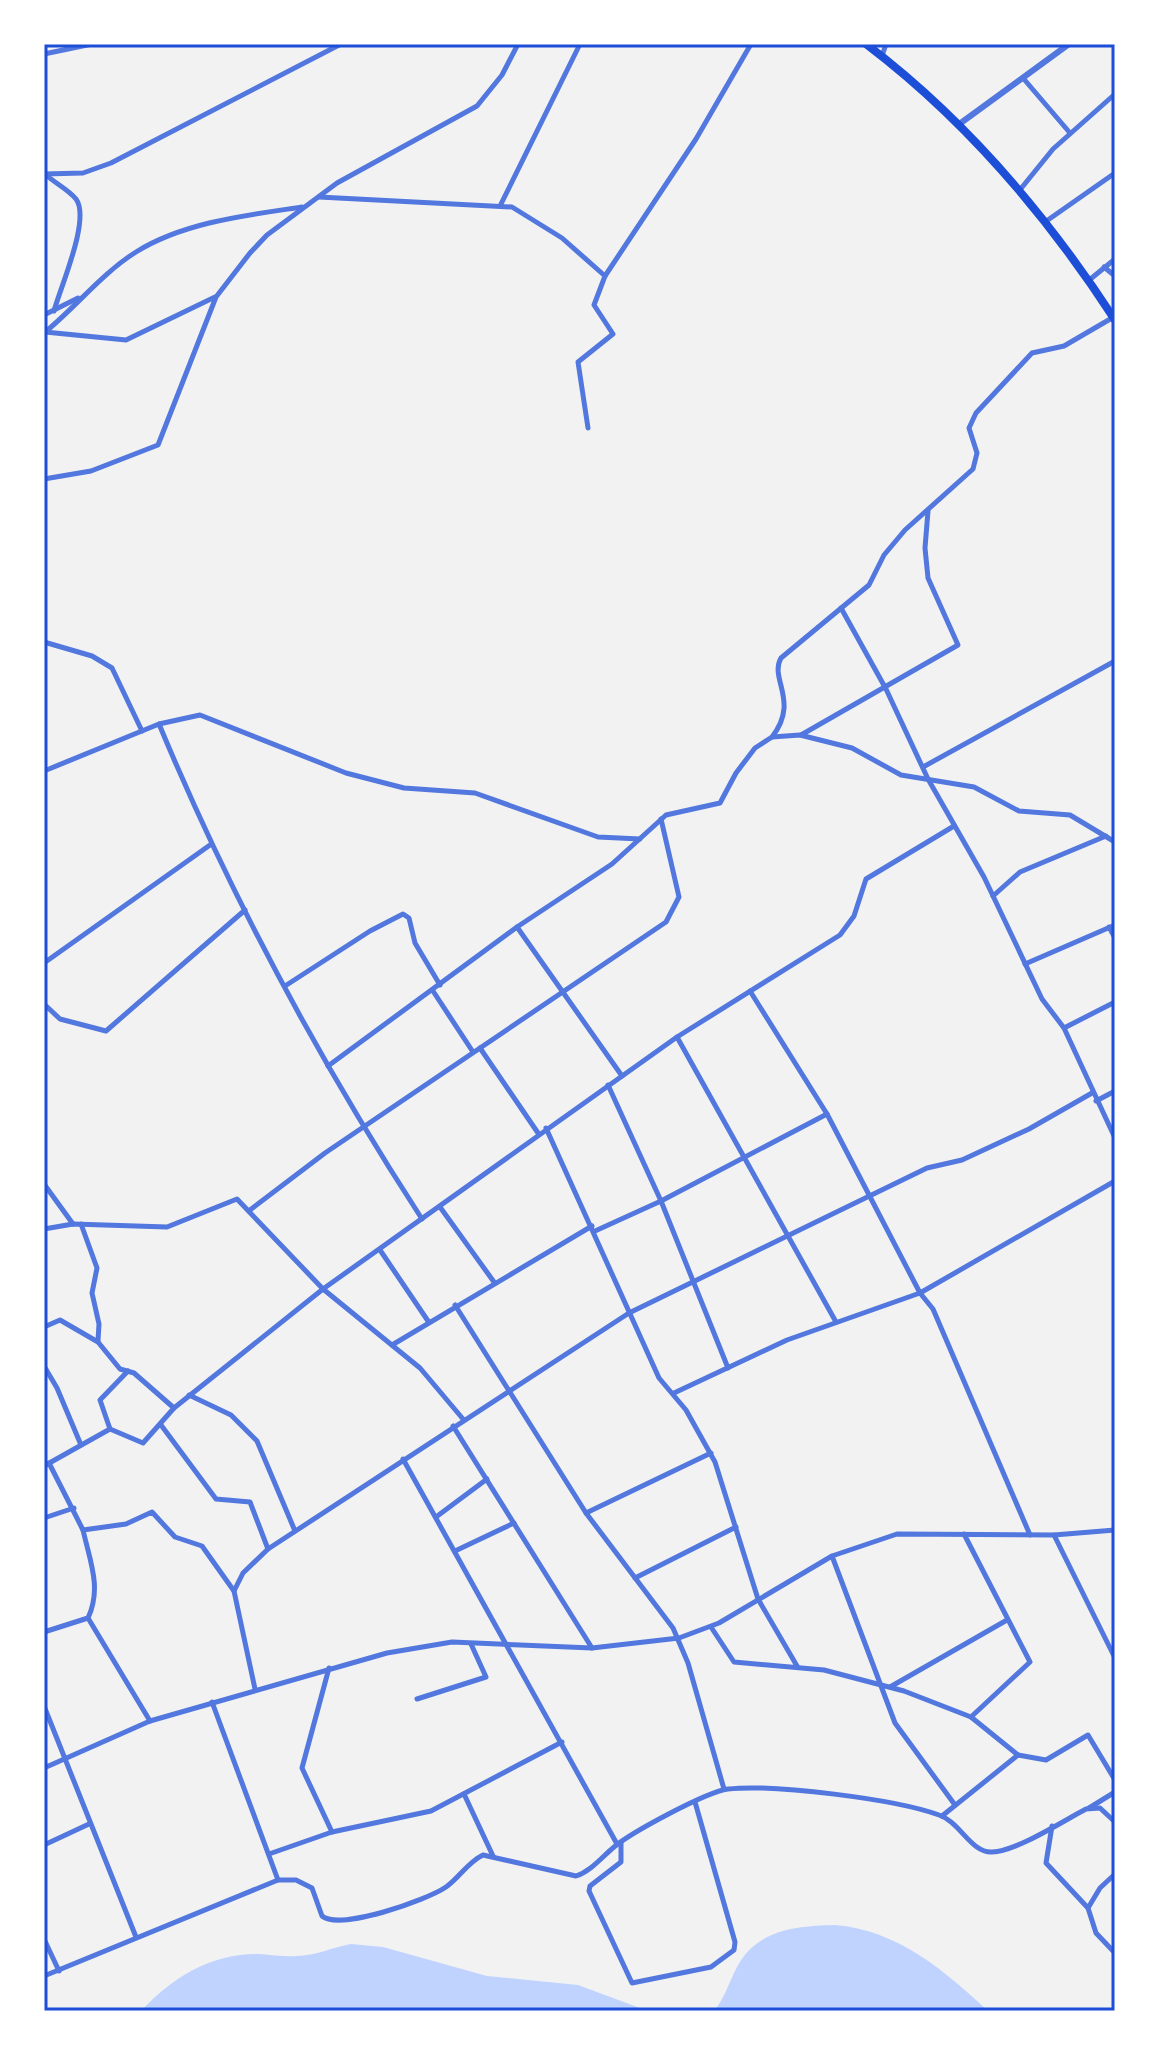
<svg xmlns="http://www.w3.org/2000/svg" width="1159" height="2055" font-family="'Open Sans',sans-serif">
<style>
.water{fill:#bfd3fe}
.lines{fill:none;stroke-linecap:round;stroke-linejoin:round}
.minor{stroke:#5277de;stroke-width:5}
.tertiary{stroke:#5277de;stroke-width:6}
.trunk{stroke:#1d4ed8;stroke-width:8}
.neatline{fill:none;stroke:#1d4ed8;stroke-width:3}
</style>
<rect width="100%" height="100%" fill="#f2f2f2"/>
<g class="water">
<path d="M835,1925c62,5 109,45 153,86h-274c11,-13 15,-29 23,-44 20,-38 60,-41 98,-42z"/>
<path d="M351,1944l32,3 104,29 91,9 70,26h-507c32,-34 70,-58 119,-57 12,1 24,3 37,2 18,0 36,-9 54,-12z"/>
</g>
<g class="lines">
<g class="minor">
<path d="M44,54l48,-10"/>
<path d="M882,56l4,-12"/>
<path d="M1023,78l47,55"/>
<path d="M44,174l39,-1 28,-10 230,-119"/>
<path d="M46,175c9,8 23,15 30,24 15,20 -16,89 -22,112"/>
<path d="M1019,191l34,-42 62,-55"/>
<path d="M319,197l193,10 50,31 43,38"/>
<path d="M501,204l79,-160"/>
<path d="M1045,222l70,-49"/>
<path d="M1104,267l11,9"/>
<path d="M1088,281l27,-22"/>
<path d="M44,315l34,-17"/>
<path d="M45,332l81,8 89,-43"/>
<path d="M44,333c32,-26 57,-59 92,-81 48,-30 112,-37 166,-45"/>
<path d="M588,428l-10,-66 35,-28 -19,-29 11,-29 91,-137 55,-95"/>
<path d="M44,479l47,-8 67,-26 58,-148 34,-44 17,-18 70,-52 140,-77 25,-31 16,-31"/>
<path d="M841,608l45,81 42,90 56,98 58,122 22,29 51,110"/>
<path d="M44,642l48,14 20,12 30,63"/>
<path d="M159,724c72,173 161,338 263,495"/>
<path d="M801,735l157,-90 -30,-67 -3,-30 3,-37"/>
<path d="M772,737c28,-36 -3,-58 9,-79l88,-73 15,-30 21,-25 68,-61 4,-16 -8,-25 7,-15 56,-60 32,-7 48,-28"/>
<path d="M923,767l192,-106"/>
<path d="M44,771l115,-47 41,-9 146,58 58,15 71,5 123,44 42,2"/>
<path d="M993,896l27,-24 86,-36"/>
<path d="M517,927l105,149"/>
<path d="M1109,927l6,11"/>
<path d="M44,963l166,-118"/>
<path d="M1025,964l90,-39"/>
<path d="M285,986l85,-55 33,-17 6,4 6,25 25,42"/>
<path d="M433,991l40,61"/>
<path d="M750,991l77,123 93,179 13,16 97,226"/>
<path d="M44,1004l16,15 46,12 139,-121"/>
<path d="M1064,1028l51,-26"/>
<path d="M677,1037l159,285"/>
<path d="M480,1048l58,85"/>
<path d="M328,1066l189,-139 95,-63 54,-49 54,-12 16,-30 19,-25 17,-11 28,-2 52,13 49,27 73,12 45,24 51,4 45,27"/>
<path d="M608,1085l53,116 67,167"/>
<path d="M1096,1101l19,-10"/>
<path d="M546,1128l113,250 27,32 29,52 43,137 39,67"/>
<path d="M44,1184l29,40"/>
<path d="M440,1207l54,75"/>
<path d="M250,1210l75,-57 341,-231 13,-25 -18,-78"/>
<path d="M81,1224l16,44 -5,25 7,31 -1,17"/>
<path d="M44,1229l29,-5 94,3 70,-28 86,90 97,79 43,51"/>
<path d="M595,1231l66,-30 166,-87"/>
<path d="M380,1250l48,71"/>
<path d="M455,1305l131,208 87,115 15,35 36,126"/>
<path d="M44,1327l16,-7 38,22 22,27 14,4 40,35"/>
<path d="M392,1345l200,-119"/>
<path d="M44,1366l13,22 24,57"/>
<path d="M128,1371l-28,29 10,29 33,14 31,-35 149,-119 354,-252 163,-102 14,-19 12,-37 88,-53"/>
<path d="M674,1393l113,-53 133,-47 195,-112"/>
<path d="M189,1395l42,20 26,26 38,90"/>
<path d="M161,1425l55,74 34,3 18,47"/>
<path d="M453,1426l139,222"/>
<path d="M403,1459l214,385"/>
<path d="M49,1463l34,67"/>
<path d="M44,1466l66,-37"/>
<path d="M586,1513l125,-60"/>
<path d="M436,1517l51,-38"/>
<path d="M44,1518l30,-10"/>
<path d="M964,1534l66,128 -59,55"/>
<path d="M1054,1535l61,123"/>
<path d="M455,1551l59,-28"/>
<path d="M832,1556l63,167 60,82"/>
<path d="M635,1578l101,-51"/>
<path d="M234,1591l9,-18 25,-24 361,-236 298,-145 35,-8 67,-31 63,-36"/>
<path d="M88,1618l62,103"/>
<path d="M711,1627l23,35 90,8 80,21 67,26 47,38 28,5 42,-25 27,45"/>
<path d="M44,1632l44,-14c14,-30 2,-57 -5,-88l43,-6 26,-12 23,25 27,9 32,45 21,98"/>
<path d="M329,1668l-27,100 30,64"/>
<path d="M890,1687l117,-67"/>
<path d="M417,1699l69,-22 -15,-33"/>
<path d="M212,1702l66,178"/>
<path d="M44,1706l92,231"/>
<path d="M44,1768l106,-47 237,-68 65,-11 140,6 87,-10 40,-15 113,-67 65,-22 157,1 61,-5"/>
<path d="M464,1794l29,62"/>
<path d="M1089,1808l26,-16"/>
<path d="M942,1816l76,-61"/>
<path d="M1052,1826l-6,37 42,45"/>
<path d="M621,1842v20l-31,24 -1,5 43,92 79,-16 23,-17 1,-8 -40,-140"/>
<path d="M44,1845l45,-21"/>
<path d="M269,1854l63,-22 99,-21 131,-69"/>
<path d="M1115,1874l-15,14 -12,20 8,25 19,20"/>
<path d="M44,1939l15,32"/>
<path d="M44,1976l234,-96h18l16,8 10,28c18,15 105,-16 124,-29 13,-9 22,-25 37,-32l93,21c15,-5 26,-19 38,-29 18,-15 92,-55 114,-58 46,-5 167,10 211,26 21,7 32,38 53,37 25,-1 71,-31 94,-43l14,-1 15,14"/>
</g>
<path class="tertiary" d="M958,125l111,-81"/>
<path class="trunk" d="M866,44c99,75 182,173 249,276"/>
</g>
<rect width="1159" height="2055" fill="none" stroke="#ffffff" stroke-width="92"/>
<rect x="46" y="46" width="1067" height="1963" class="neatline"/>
</svg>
